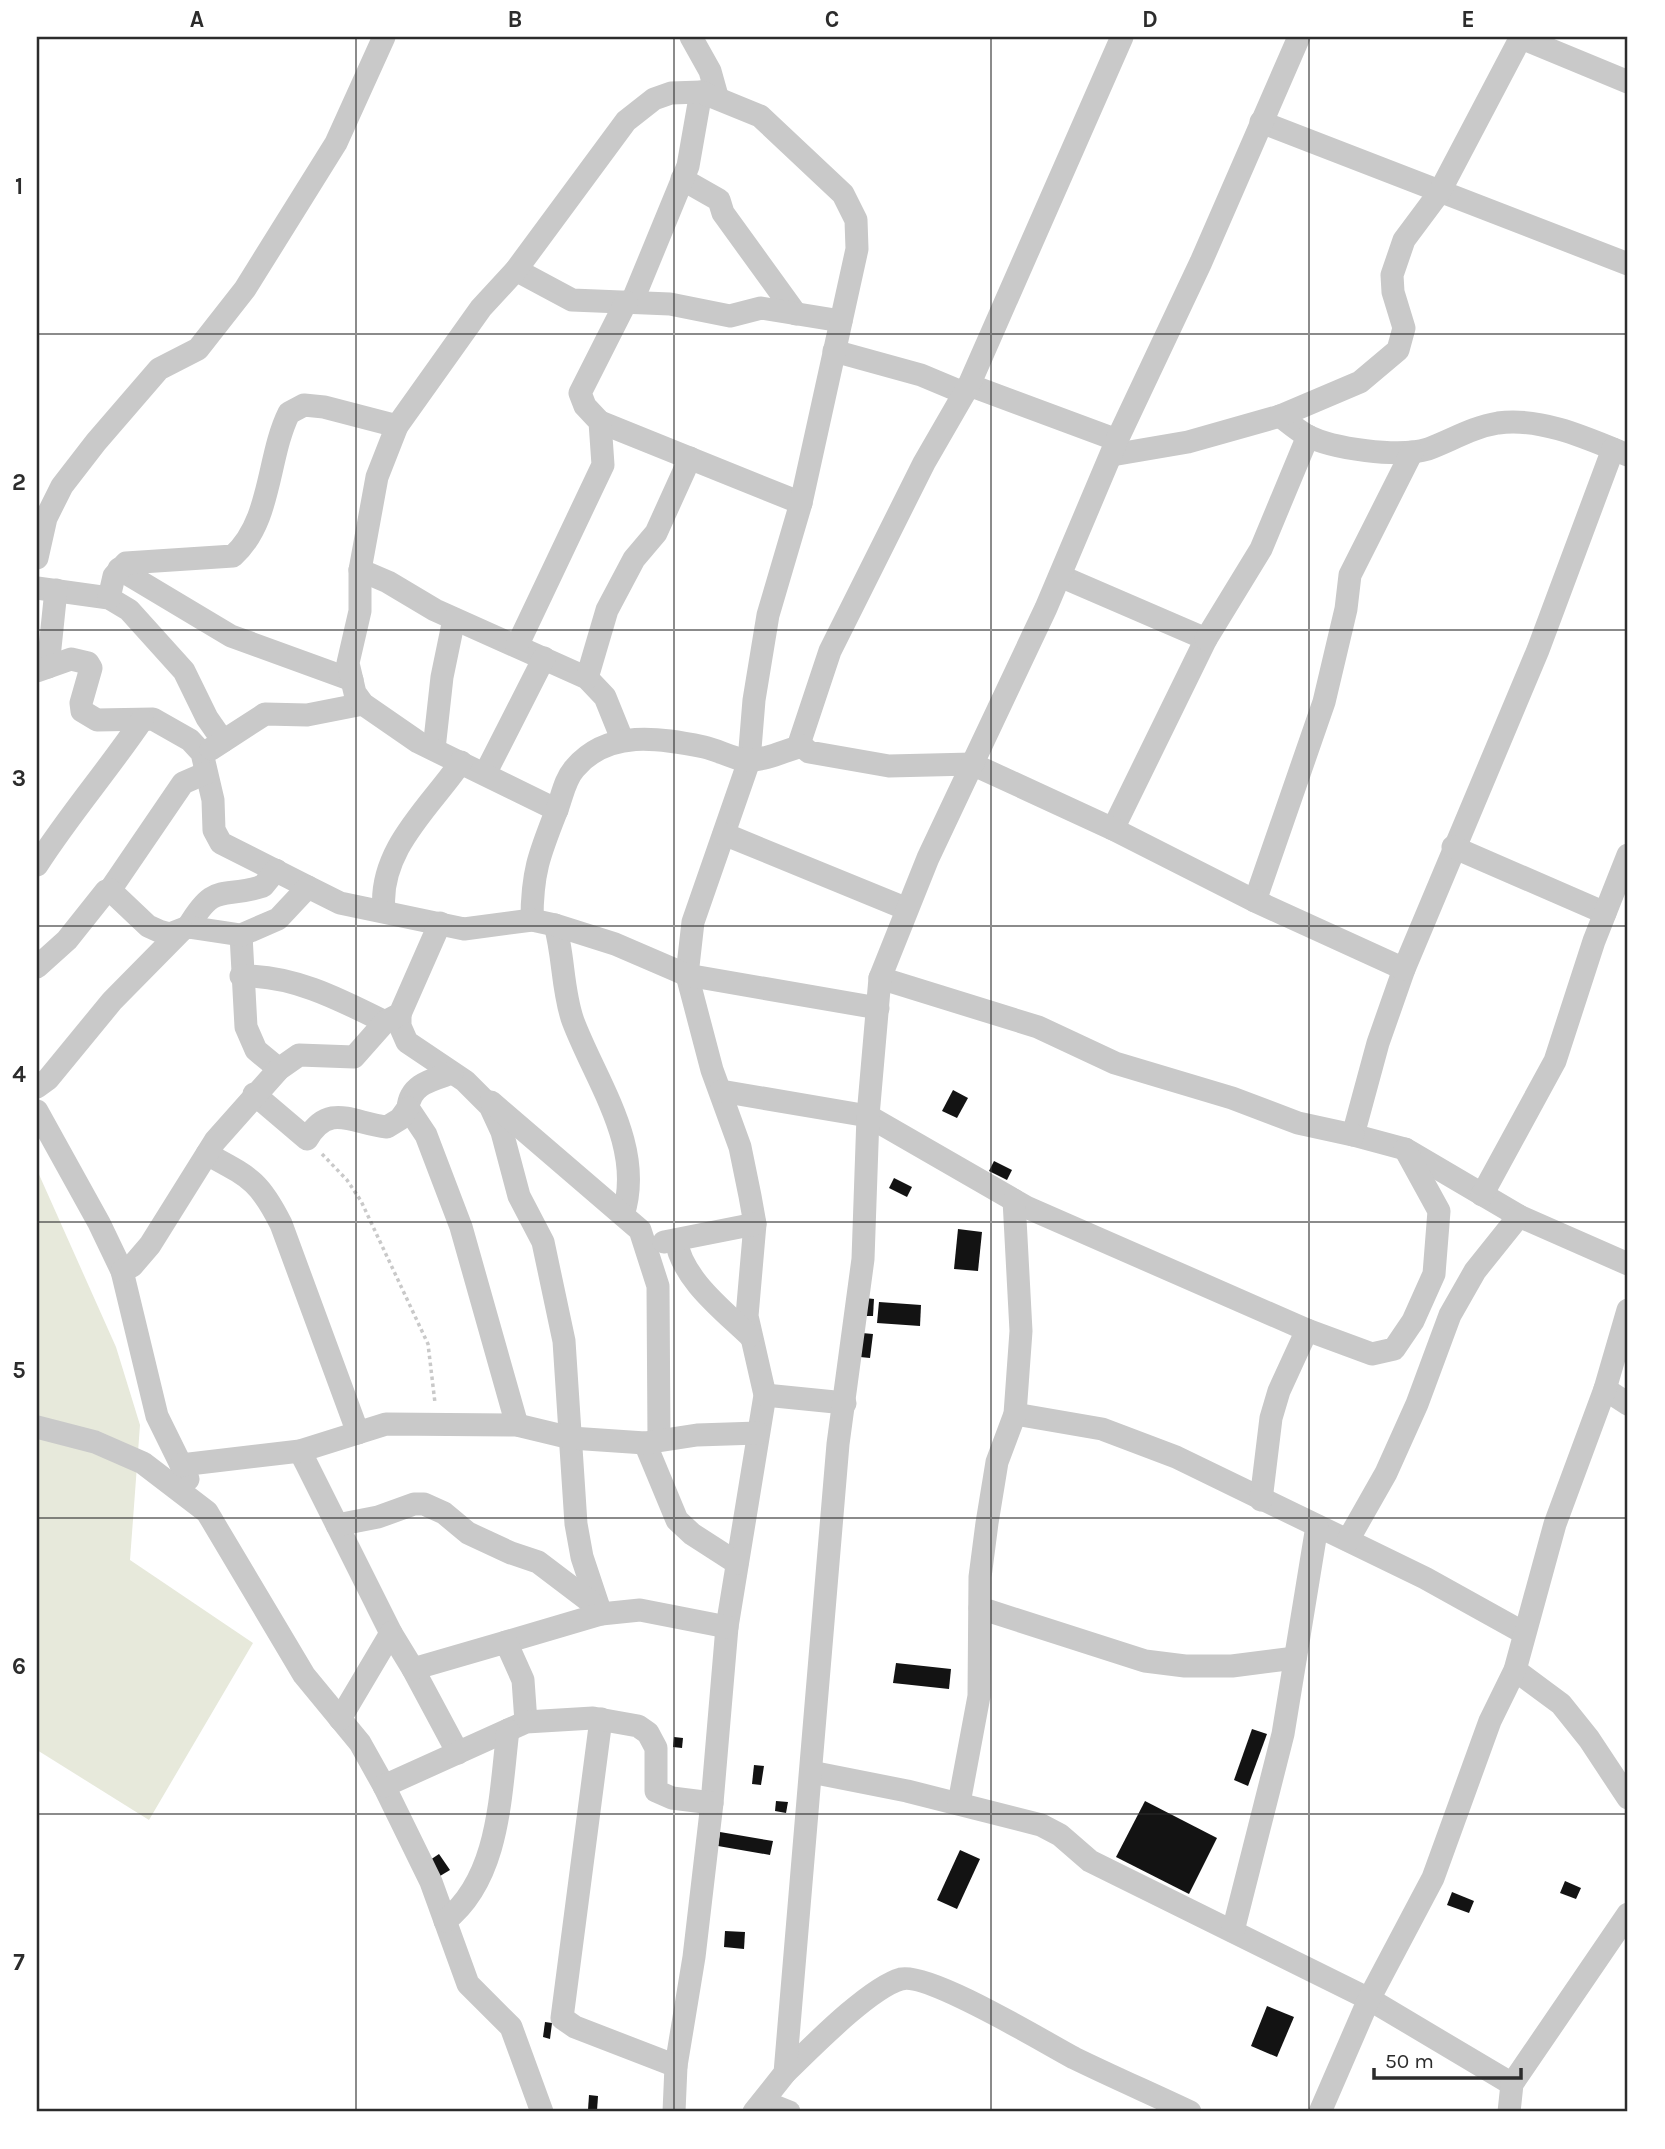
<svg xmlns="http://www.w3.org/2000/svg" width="1665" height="2149" font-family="Karla,sans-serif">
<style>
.green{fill:#e7e9db}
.building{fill:#131313}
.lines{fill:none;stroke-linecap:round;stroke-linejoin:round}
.path{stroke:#c9c9c9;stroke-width:3.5;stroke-dasharray:3.5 3.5;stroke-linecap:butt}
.street{stroke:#c9c9c9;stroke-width:23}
.grid{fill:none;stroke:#2c2c2c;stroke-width:2;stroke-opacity:0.55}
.neatline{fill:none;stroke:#2c2c2c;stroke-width:2.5}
.grid-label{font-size:23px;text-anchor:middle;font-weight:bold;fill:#2c2c2c}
</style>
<rect width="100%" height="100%" fill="#fff"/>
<path class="green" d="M37,1170l79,177 24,78 -10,135 123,83 -104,177 -112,-70z"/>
<g class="building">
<path d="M953,1090l15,8 -11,20 -15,-7z"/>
<path d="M994,1161l18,9 -5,10 -18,-9z"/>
<path d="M894,1178l18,9 -5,10 -18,-9z"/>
<path d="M958,1229l24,3 -4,39 -24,-2z"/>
<path d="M865,1298l9,1 -1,17h-9z"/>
<path d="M879,1302l42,3 -1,21 -43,-3z"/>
<path d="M862,1333l11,1 -3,24 -10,-1z"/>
<path d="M896,1663l55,6 -2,20 -56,-6z"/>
<path d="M1252,1729l15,5 -19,52 -14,-6z"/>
<path d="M674,1737l9,1 -1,10 -9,-1z"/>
<path d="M754,1765l10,1 -3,19 -9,-1z"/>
<path d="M776,1801l12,1 -2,11 -11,-2z"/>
<path d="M1145,1801l72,37 -28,56 -73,-37z"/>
<path d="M720,1832l53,9 -3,14 -52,-9z"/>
<path d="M960,1850l20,9 -23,50 -20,-9z"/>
<path d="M439,1854l11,16 -10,6 -10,-16z"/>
<path d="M1565,1881l16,7 -5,11 -16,-6z"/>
<path d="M1452,1892l22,9 -5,12 -22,-8z"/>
<path d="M725,1931l20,1 -1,17 -20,-2z"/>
<path d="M1267,2006l27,11 -17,40 -26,-11z"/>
<path d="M545,2022l7,1 -2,16 -7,-2z"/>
<path d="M589,2095l9,1 -1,15 -9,-1z"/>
</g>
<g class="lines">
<path class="path" d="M322,1154l25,26 14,21 67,143 7,59"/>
<g class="street">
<path d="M691,37l19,34 7,25"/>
<path d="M1519,37l109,45"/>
<path d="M1261,122l367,142"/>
<path d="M682,179l37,21 4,13 73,101"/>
<path d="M516,270l56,30 98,4 60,12 31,-8 80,13"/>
<path d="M632,302l56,-136 13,-74"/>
<path d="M834,351l87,24 43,18"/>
<path d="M969,385l148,55"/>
<path d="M1280,416c8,6 17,14 26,19 26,14 93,23 122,14 24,-9 45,-22 70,-26 44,-6 91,16 130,32"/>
<path d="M600,422l201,81"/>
<path d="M1613,449l-75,201 -134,319 -26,74 -25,92 52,14 114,67 109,48"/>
<path d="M1112,455l76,-13 92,-26 80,-34 38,-32 6,-22 -11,-36 -1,-17 12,-35 35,-47 82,-156"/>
<path d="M37,558l9,-40 16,-32 34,-44 63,-73 39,-20 47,-60 91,-146 48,-106"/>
<path d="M119,569l112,67 121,44"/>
<path d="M360,570l28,12 47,28 152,68 18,19 17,42"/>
<path d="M1060,576l146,63 -93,190"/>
<path d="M37,588l72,10 20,12 55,61 23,47 16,23"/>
<path d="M109,598l5,-22 12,-13 107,-7c39,-35 34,-99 56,-143l15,-8 20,2 73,19"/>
<path d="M1206,639l55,-90 47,-113"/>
<path d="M517,646l86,-181 -3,-43 -15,-16 -5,-13 46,-91"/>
<path d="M48,667l8,-77"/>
<path d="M37,671l34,-12 17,4 3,5 -10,35 1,8 15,9 56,-1 37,21 12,13 11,47 1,30 7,13 87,44"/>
<path d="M587,678l20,-68 27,-51 22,-26 34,-75"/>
<path d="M802,746l-2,-5 30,-90 94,-188 45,-78 153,-348"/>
<path d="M211,749l54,-35 42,1 56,-11"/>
<path d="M434,749l8,-72 12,-58"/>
<path d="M485,774l59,-116"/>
<path d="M557,810l-139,-68 -55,-38 -8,-11 -7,-30 12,-52v-41l17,-93 20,-51 84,-118 35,-38 110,-149 28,-22 17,-6 30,-1 59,24 83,78 13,26 1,29 -56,254 -33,112 -14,85 -5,61 -56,161 -6,53 25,95 28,77 10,49 5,28 -8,92 18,79 -38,232 -15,176 -18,154 -18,109 -2,46"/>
<path d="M724,834l183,75"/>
<path d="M1453,847l152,66"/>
<path d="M37,865c32,-50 71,-95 105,-145"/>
<path d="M110,890l73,-107 23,-10"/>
<path d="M1255,901l69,-199 22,-93 4,-34 62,-123"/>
<path d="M384,910c-6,-60 47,-104 77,-148"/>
<path d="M532,920c0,-47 7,-65 24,-108 6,-14 8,-32 19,-44 33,-39 85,-30 129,-21 15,3 32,14 46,13 17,0 36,-10 52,-14l7,6 80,14 83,-2 141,65 142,72 149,68"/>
<path d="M555,925c9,31 7,65 18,96 23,61 72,126 50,194"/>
<path d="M188,927c28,-47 33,-27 75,-41l13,-16"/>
<path d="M241,935l5,92 10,23 23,19"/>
<path d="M37,967l30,-27 39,-49 4,-1 38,36 11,5 11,3 18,-7 53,8 37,-16 30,-32 32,16 124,26 68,-9 23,5 60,19 72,31 191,33"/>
<path d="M241,976c52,-1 98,23 144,46"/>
<path d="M880,978l158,49 77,36 117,35 66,25 55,12"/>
<path d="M400,1014v12l7,16 58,39 25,25 12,26 17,64 24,46 21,99 12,183 6,33 19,57"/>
<path d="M452,1073c-20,7 -42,11 -44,35l18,27 35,92 56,198"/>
<path d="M37,1087l11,-8 64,-78 70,-71"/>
<path d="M721,1091l147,25 158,91 281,123"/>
<path d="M254,1094l53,45c22,-37 45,-16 80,-12l13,-8 8,-11"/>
<path d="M491,1102l149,128 18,56 1,154"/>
<path d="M37,1111l62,112 23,48 35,145 31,63"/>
<path d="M207,1154c42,23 52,26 74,70l77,209"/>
<path d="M1482,1195l73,-134 39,-120 34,-86"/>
<path d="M676,1240c6,39 47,70 74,96"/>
<path d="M664,1242l91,-18"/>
<path d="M122,1271l10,-5 18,-21 65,-104 64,-72 20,-14 55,2 31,-35 15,-8 40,-91"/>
<path d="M1605,1389l23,15"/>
<path d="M765,1395l80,8"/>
<path d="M1015,1414l87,15 74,28 249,121 99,55"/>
<path d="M37,1427l58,15 48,21 64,49 97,163 56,68 24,43 47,96 37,102 43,43 31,85"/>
<path d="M645,1443l32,77 15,14 45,29"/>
<path d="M300,1451l91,182"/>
<path d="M181,1465l119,-14 86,-27 131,1 54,13 74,5 52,-8 61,-2"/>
<path d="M1261,1500l10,-82 8,-27 28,-61 65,24 22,-5 19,-28 21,-47 5,-63 -34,-62"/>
<path d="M337,1525l41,-8 36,-13h10l20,9 24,20 43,20 27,9 62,47"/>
<path d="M1348,1540l38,-67 31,-69 33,-89 25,-44 44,-55"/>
<path d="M980,1608l165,53 40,5h47l63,-8"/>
<path d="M506,1642l95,-28 39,-4 87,17"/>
<path d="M413,1669l45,84"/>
<path d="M1515,1670l46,34 28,35 39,59"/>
<path d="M340,1719l51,-86 22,36 93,-27 17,38 3,42"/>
<path d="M601,1719l-39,299 13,9 101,39"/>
<path d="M811,1772l96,19 134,34 19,10 30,26 279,138 143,85"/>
<path d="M384,1786l142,-64 67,-4 45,8 10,7 8,15v43l16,7 40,5"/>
<path d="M959,1803l20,-107 1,-119 7,-54 10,-61 18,-48 6,-83 -7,-131"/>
<path d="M445,1921c55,-43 55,-126 63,-191"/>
<path d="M1233,1931l50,-197 34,-208"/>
<path d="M785,2073c25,-24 84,-85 116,-94 28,-7 143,63 173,79 39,19 78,36 116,54"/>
<path d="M764,2102l25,10"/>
<path d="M754,2112l31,-39 53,-629 25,-185 5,-143 12,-138 48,-120 118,-250 71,-168 84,-178 98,-225"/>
<path d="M1320,2112l49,-113 64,-121 57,-157 25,-51 40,-146 50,-135 23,-79"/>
<path d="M1509,2112l3,-28 116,-170"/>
</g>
</g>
<path class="grid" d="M356,37v2075M674,37v2075M991,37v2075M1309,37v2075M37,334h1591M37,630h1591M37,926h1591M37,1222h1591M37,1518h1591M37,1814h1591"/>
<rect width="1665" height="2149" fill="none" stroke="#ffffff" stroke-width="77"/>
<path d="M1374 2068v10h147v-10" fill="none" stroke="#2c2c2c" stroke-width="3.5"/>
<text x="1385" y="2068" font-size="21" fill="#2c2c2c" stroke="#ffffff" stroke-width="5" paint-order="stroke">50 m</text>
<rect x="38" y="38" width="1588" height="2072" class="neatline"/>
<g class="grid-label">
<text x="197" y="27">A</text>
<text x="515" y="27">B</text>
<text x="832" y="27">C</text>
<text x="1150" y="27">D</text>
<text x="1468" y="27">E</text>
<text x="19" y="194">1</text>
<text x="19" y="490">2</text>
<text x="19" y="786">3</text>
<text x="19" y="1082">4</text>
<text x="19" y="1378">5</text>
<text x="19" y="1674">6</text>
<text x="19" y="1970">7</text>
</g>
</svg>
